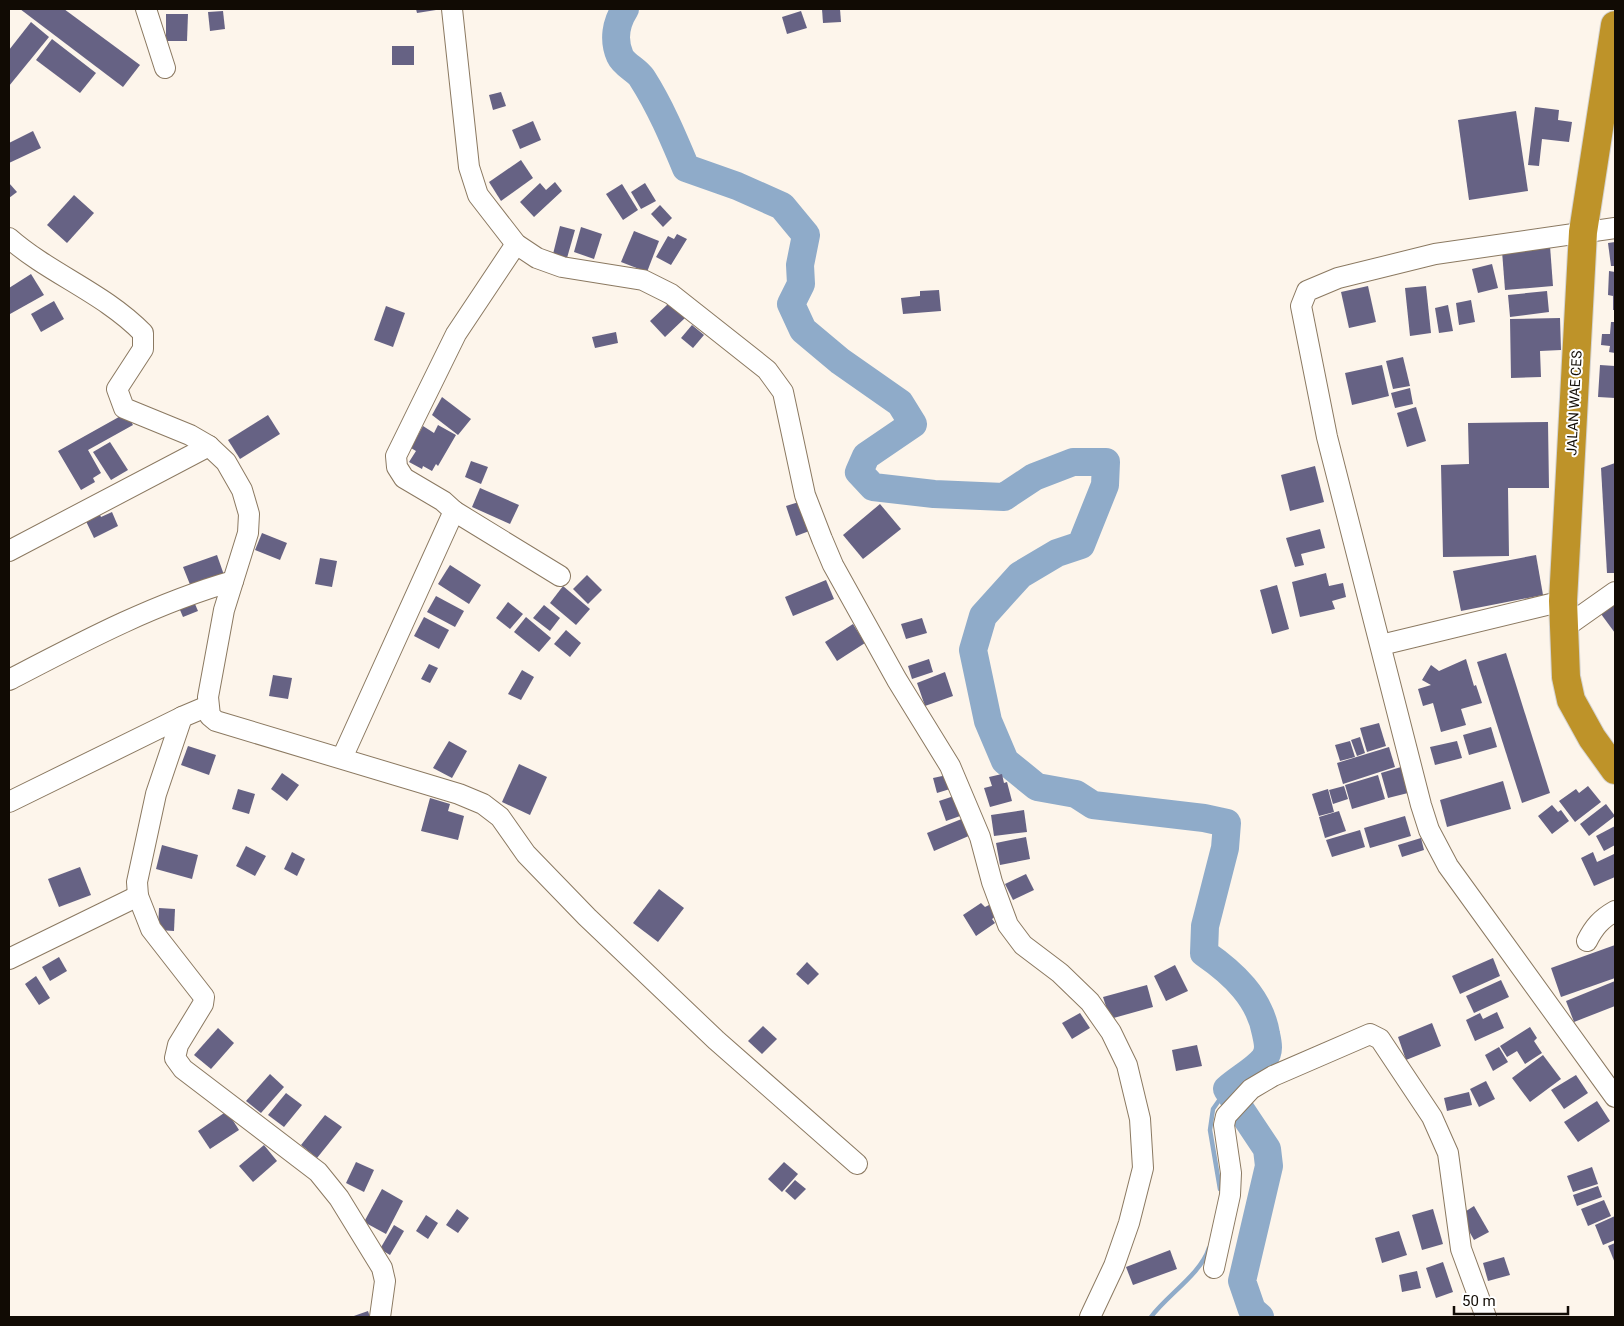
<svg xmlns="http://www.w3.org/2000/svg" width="1624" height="1326" font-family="Roboto,sans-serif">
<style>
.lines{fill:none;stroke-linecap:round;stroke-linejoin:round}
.stream{stroke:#8fabc9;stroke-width:4.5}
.river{stroke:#8fabc9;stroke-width:28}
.building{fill:#666284}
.minor-casing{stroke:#8b7961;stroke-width:22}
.highway-casing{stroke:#d4d3d2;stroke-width:30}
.minor{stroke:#fff;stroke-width:20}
.highway{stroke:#be9329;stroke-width:28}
.labels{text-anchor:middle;stroke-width:4;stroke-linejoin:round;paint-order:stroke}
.street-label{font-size:14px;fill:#110b04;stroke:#fff}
</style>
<rect width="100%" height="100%" fill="#fdf5eb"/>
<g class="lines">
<g class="stream">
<path d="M1220,1189l-10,-59 3,-21 14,-20"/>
<path d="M1151,1317c16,-22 50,-43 58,-69"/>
</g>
<path class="river" d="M625,9c-9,14 -12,31 -5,47 4,9 17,14 22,22 18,28 31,59 44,90l51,18 45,20 24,29 -6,30 1,19 -10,20 12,26 37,31 60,42 13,21 -47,32 -7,16 14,15 61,7 70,3 30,-20 39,-15h33l-1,23 -24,60 -24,8 -37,22 -37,41 -10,34 15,71 17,40 32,26 39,7 17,11 111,13 23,5 -2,25 -20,78 -1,27c29,20 56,45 62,81 2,9 4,17 -2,25 -9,11 -26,20 -37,30l40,60 2,17 -27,115 10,29 8,7"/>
</g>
<g class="building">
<path d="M20,9h44l76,56 -17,22z"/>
<path d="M416,9h20v1l-19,3z"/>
<path d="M822,9h18l1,13 -18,1z"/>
<path d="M223,11l2,18 -15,2 -2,-19z"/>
<path d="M801,11l6,17 -20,6 -5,-17z"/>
<path d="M166,14h22l-1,27h-21z"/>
<path d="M31,22l18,15 -40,49v-36z"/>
<path d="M52,39l44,34 -16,20 -44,-33z"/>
<rect x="392" y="46" width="22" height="19"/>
<path d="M501,92l5,14 -13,4 -4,-15z"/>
<path d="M1535,107l24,3 -1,10 14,2 -3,20 -27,-3 -3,27 -11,-1z"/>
<path d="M1516,111l12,80 -59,9 -11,-80z"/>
<path d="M533,121l8,19 -21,9 -8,-19z"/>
<path d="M33,131l8,17 -32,15v-20z"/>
<path d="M521,160l12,18 -32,23 -12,-19z"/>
<path d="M555,182l7,9 -28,26 -14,-15 20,-19 6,7z"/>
<path d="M9,183l8,9 -8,6z"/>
<path d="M645,183l11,18 -15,8 -10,-17z"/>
<path d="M622,184l16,26 -15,10 -17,-26z"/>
<path d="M74,195l20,18 -27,30 -20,-18z"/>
<path d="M660,205l12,13 -9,9 -12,-13z"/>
<path d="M560,226l15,4 -8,28 -14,-4z"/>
<path d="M581,227l21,7 -8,25 -20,-7z"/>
<path d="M634,231l25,10 -12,31 -26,-10z"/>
<path d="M677,234l10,5 -16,26 -15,-8 12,-21 6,3z"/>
<path d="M1615,242v24h-4l-3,-23z"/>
<path d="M1550,246l3,40 -48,4 -3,-39z"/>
<path d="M1492,264l6,24 -20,5 -6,-24z"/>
<path d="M1609,271l6,1v38h-2v-14l-5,-1z"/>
<path d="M31,274l13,21 -34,19 -1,-26z"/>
<path d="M1368,286l8,36 -27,6 -8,-36z"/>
<path d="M1426,286l5,47 -21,3 -5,-48z"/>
<path d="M939,290l2,21 -38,3 -2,-16 19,-2v-5z"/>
<path d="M1547,291l2,21 -39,5 -2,-22z"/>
<path d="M1471,300l4,22 -16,3 -3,-22z"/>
<path d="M54,301l10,18 -23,13 -10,-18z"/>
<path d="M668,304l5,5 2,-2 10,11 -20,19 -15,-16z"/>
<path d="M1448,305l5,26 -14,2 -4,-25z"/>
<path d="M386,306l19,7 -12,34 -19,-7z"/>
<path d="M1560,318l1,32 -21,1 1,26 -30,1 -1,-59z"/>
<path d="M1611,322h4v31l-6,-1 1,-6 -9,-1 1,-11h8z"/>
<path d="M692,325l12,10 -11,13 -12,-10z"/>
<path d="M616,332l2,11 -23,5 -3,-11z"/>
<path d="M1403,357l7,29 -17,3 -7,-28z"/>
<path d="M1382,365l7,31 -37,9 -7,-32z"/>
<path d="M1600,365l15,1v32l-17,-1z"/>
<path d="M1410,388l3,16 -18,4 -4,-15z"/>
<path d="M442,397l29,22 -13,16 -26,-20z"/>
<path d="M1416,407l10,34 -19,6 -10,-34z"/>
<path d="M126,413l7,12 -45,25 13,23 -8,5 2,4 -14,8 -23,-39z"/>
<path d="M268,415l12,19 -40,25 -12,-19z"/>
<path d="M1548,422l1,66h-41l1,68 -66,1 -2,-92 28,-1 -1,-41z"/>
<path d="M438,425l18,10 -18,31 -2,-2 -4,7 -9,-5 -1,3 -13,-7 7,-11 -5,-3 12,-22 11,7z"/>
<path d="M110,442l18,28 -17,10 -18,-28z"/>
<path d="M471,461l17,6 -7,17 -16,-7z"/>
<path d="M1615,463v110h-8l-6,-105z"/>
<path d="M1315,466l9,36 -34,9 -9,-36z"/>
<path d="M480,488l39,17 -9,19 -38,-17z"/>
<path d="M802,501l10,29 -16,6 -10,-30z"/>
<path d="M880,504l21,25 -38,30 -20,-24z"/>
<path d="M97,508l4,9 11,-5 6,14 -24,12 -11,-23z"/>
<path d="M1320,529l5,19 -24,6 3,11 -9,2 -9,-29z"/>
<path d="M262,533l25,10 -7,17 -25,-10z"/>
<path d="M217,555l7,20 -33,12 -8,-20z"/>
<path d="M1536,555l7,40 -82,16 -8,-40z"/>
<path d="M320,558l17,3 -5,26 -17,-3z"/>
<path d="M450,565l31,20 -12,19 -31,-20z"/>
<path d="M1326,573l3,13 14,-3 3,14 -14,4 3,8 -35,8 -8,-35z"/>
<path d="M587,575l15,15 -14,14 -15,-15z"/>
<path d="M826,580l8,19 -41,17 -8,-19z"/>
<path d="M1277,585l12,44 -17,5 -12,-44z"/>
<path d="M563,586l27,23 -14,16 -26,-22z"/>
<path d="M436,596l28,15 -9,16 -28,-15z"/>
<path d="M192,597l6,14 -15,6 -6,-14z"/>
<path d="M508,602l15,12 -13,15 -14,-11z"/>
<path d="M1615,603v30l-14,-19z"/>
<path d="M544,605l16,13 -10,13 -17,-13z"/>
<path d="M424,617l25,13 -10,19 -25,-13z"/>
<path d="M526,617l25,21 -12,14 -25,-20z"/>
<path d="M922,618l5,15 -21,6 -5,-15z"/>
<path d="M853,624l12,19 -28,18 -12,-19z"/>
<path d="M566,630l15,13 -11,14 -16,-13z"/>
<path d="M1506,653l44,140 -28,10 -45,-141z"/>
<path d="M929,659l4,13 -21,7 -4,-13z"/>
<path d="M1466,659l8,27 2,-1 6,18 -21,6 5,16 -25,7 -8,-29 -10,3 -5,-17 13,-4 -9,-5 9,-15 8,6z"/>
<path d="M429,664l9,4 -8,15 -9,-4z"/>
<path d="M522,670l12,7 -13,23 -13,-6z"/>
<path d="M945,672l8,24 -28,10 -8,-23z"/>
<path d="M273,675l19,3 -4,21 -19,-3z"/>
<path d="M1379,723l7,23 -19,6 -7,-24z"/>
<path d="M1491,727l6,20 -28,8 -6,-20z"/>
<path d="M1360,737l5,16 -8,3 -6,-16z"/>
<path d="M449,741l18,10 -15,27 -19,-10z"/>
<path d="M1350,741l5,16 -15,4 -5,-16z"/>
<path d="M1457,741l5,17 -27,7 -5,-18z"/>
<path d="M188,746l28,9 -7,20 -28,-10z"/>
<path d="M1389,747l6,20 -52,17 -6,-21z"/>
<path d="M519,764l28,13 -17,38 -28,-13z"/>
<path d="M1401,767l7,26 -20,5 -7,-25z"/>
<path d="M282,773l17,12 -12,16 -16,-12z"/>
<path d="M1002,774l2,9 3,-1 5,19 -22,6 -6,-19 8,-2 -3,-9z"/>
<path d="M947,775l3,14 -13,4 -4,-15z"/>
<path d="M1378,775l7,24 -33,10 -7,-24z"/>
<path d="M1503,781l8,28 -64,18 -7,-27z"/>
<path d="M1344,786l4,13 -15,5 -4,-14z"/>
<path d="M1588,786l13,16 -26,20 -16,-21 17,-12 3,4z"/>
<path d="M238,789l17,5 -6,20 -17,-5z"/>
<path d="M1328,789l6,23 -15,4 -7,-22z"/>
<path d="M957,795l6,20 -17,6 -7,-20z"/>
<path d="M430,798l20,6 -2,7 16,5 -6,24 -37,-9z"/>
<path d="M1606,804l9,12 -26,20 -9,-12z"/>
<path d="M1552,805l6,7 3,-2 8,11 -17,13 -14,-18z"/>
<path d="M1024,810l3,22 -33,4 -3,-21z"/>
<path d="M1339,811l7,20 -21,7 -6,-21z"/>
<path d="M1405,816l6,20 -41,12 -6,-20z"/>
<path d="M964,818l7,17 -37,16 -7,-18z"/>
<path d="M1615,826v19l-11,6 -8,-15z"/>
<path d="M1360,830l5,17 -33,10 -6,-17z"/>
<path d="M1026,837l4,22 -30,6 -4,-22z"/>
<path d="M1421,838l3,12 -22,7 -4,-12z"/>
<path d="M162,845l36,10 -6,24 -36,-10z"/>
<path d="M246,846l20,10 -11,20 -19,-10z"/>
<path d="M292,852l13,7 -8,17 -13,-7z"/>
<path d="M1593,852l4,10 17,-8 1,3v20l-21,9 -13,-28z"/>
<path d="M80,867l11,28 -32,12 -11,-28z"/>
<path d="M1026,874l8,16 -21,10 -8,-16z"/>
<path d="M659,889l25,19 -26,34 -25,-19z"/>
<path d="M981,903l4,4 4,-2 7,11 -4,3 3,4 -19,13 -13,-21z"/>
<path d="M159,908l16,1 -1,22 -16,-1z"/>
<path d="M1615,945v33l-54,19 -10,-29z"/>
<path d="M59,957l8,14 -17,10 -8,-14z"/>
<path d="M1493,958l7,18 -40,18 -8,-18z"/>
<path d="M807,962l12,12 -11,11 -12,-11z"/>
<path d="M1175,965l13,26 -22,10 -12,-25z"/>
<path d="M36,976l14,22 -11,7 -14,-21z"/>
<path d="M1501,980l8,17 -35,16 -8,-17z"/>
<path d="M1615,981v25l-41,16 -8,-21z"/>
<path d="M1147,985l6,22 -43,12 -7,-22z"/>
<path d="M1497,1012l7,16 -29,13 -9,-21 14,-7 3,6z"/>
<path d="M1080,1013l10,15 -18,11 -10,-16z"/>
<path d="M1432,1023l9,23 -35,14 -8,-23z"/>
<path d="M763,1026l14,13 -15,15 -14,-13z"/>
<path d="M1530,1027l7,11 -3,3 8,12 -17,11 -8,-13 -10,6 -7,-11z"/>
<path d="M218,1028l16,15 -23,26 -17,-14z"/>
<path d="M1197,1045l5,21 -26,5 -4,-21z"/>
<path d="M1499,1047l9,15 -15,9 -8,-16z"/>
<path d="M1543,1055l18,24 -31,23 -18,-24z"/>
<path d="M270,1074l14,13 -23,26 -15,-12z"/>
<path d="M1576,1075l12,18 -24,16 -13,-19z"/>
<path d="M1486,1081l9,18 -16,8 -9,-18z"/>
<path d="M1469,1092l3,13 -25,6 -3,-13z"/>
<path d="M286,1093l16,12 -18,22 -16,-12z"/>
<path d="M1597,1101l13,20 -32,21 -14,-20z"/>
<path d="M227,1111l12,19 -29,19 -12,-18z"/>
<path d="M325,1115l17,12 -25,31 -16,-13z"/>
<path d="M264,1145l13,16 -24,21 -14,-16z"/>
<path d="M356,1162l18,8 -10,22 -18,-9z"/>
<path d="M784,1162l14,12 -16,18 -14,-13z"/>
<path d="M1592,1167l6,17 -25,8 -6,-16z"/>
<path d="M795,1180l11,9 -11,11 -10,-9z"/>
<path d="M1598,1186l4,11 -25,9 -4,-11z"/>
<path d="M382,1189l21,12 -17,33 -22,-12z"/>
<path d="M1604,1200l7,16 -23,10 -7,-17z"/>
<path d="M1474,1206l15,26 -15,8 -14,-25z"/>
<path d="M457,1209l12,9 -11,15 -12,-8z"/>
<path d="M1433,1209l10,35 -21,6 -10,-35z"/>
<path d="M426,1215l12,8 -10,16 -12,-8z"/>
<path d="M1615,1216v24l-12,5 -8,-20z"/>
<path d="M394,1225l10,6 -14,24 -10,-6z"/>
<path d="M1399,1231l8,24 -25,8 -7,-25z"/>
<path d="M1615,1243v20l-7,-17z"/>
<path d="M1170,1250l7,19 -44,16 -7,-18z"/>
<path d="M1504,1257l6,18 -22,6 -5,-18z"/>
<path d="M1443,1262l10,30 -17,6 -10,-30z"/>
<path d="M1417,1271l4,17 -19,4 -3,-17z"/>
<path d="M368,1311l2,6h-19z"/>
</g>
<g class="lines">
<defs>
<g id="minor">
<path d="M146,9l19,59"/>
<path d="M452,9l17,158 9,28 38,49 21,14 25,9 81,13 28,14 96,76 16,22 22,103 17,44 11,26 64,115 53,86 30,71 12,45 16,43 15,20 37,28 30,29 21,30 16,33 13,54 3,49 -14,55 -15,43 -24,51"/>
<path d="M1615,228l-180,26 -97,24 -31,13 -6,15 26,131 94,368 8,25 19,36 167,231"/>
<path d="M9,238c41,36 95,55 134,95v16l-26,40 7,19 66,27 19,11 17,16 16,28 7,24 -1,19 -24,77 -16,87 2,19 6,5 243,73 24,10 17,13 26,37 61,63 129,123 141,124"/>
<path d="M454,511l106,65"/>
<path d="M9,551l200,-105"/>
<path d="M1564,628l51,-36"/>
<path d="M1381,645l182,-44"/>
<path d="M9,680c73,-38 144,-76 224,-99"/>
<path d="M208,706l-26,11 -26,77 -19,88 1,14 13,33 53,68 -1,7 -25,41 -3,13 8,11 135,103 21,26 43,70 3,13 -5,36"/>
<path d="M342,758l112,-247 -11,-10 -39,-23 -7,-11 -1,-11 60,-122 60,-90"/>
<path d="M9,802l173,-85"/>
<path d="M1587,941c7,-14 14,-22 28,-30"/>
<path d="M9,959l129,-63"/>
<path d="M1214,1268l16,-73 1,-22 -7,-48 2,-9 25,-27 22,-13 97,-42 10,5 52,78 16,36 13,96 25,68"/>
</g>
<path id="highway" d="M1615,25l-32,207 -20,369 3,76 5,23 21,38 23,32"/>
</defs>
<use href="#minor" class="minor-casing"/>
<use href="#highway" class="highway-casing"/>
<use href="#minor" class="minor"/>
<use href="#highway" class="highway"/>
</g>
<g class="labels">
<g class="street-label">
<text transform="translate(1574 403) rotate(-87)" y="5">JALAN WAE CES</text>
</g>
</g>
<rect width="1624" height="1326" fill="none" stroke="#110b04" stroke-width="20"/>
<path d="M1454 1306v8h114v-8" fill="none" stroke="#110b04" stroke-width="2.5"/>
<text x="1462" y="1306" font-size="15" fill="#110b04" stroke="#ffffff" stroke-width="4" paint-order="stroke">50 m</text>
</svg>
